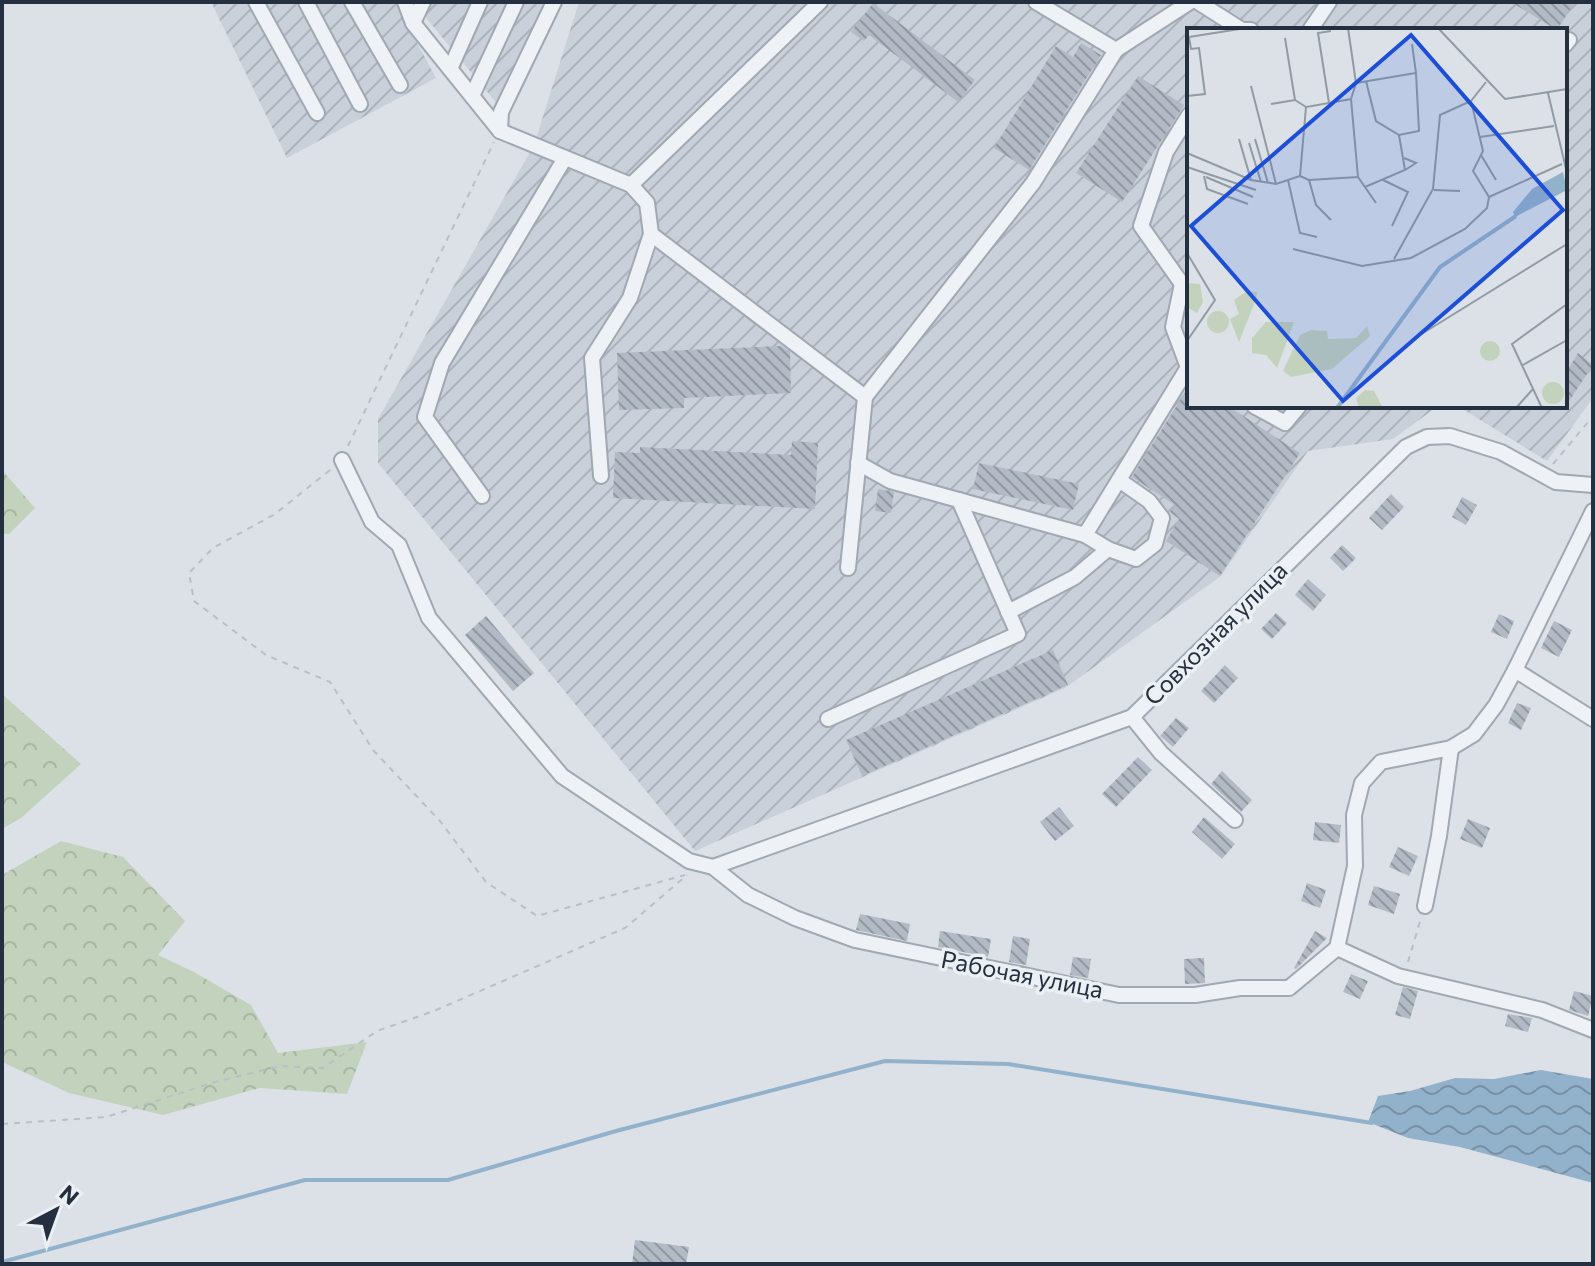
<svg xmlns="http://www.w3.org/2000/svg" width="1595" height="1266" font-family="Commissioner,sans-serif">
<style>
.industrial{fill:url(#industrial-furrows)}
.forest{fill:url(#forest-crowns)}
.water{fill:url(#water-waves)}
.lines{fill:none;stroke-linecap:round;stroke-linejoin:round}
.stream{stroke:#92b1cb;stroke-width:4}
.building{fill:url(#building-back-hatch)}
.minor-casing{stroke:#a0a8b1;stroke-width:18}
.path{stroke:#b9bfc6;stroke-width:2;stroke-dasharray:6 6;stroke-linecap:butt}
.minor{stroke:#eef1f5;stroke-width:14}
.labels{text-anchor:middle;stroke-width:7;stroke-linejoin:round;paint-order:stroke}
.street-label{font-size:24px;fill:#242f3f;stroke:#ebf0f5}
.inset-river{fill:none;stroke:#92b1cb;stroke-width:4}
.inset-road{fill:none;stroke:#929aa4;stroke-width:2}
.view{fill:#1d4ed8;fill-opacity:0.15;stroke:#1d4ed8;stroke-width:4}
.inset-edge{fill:none;stroke:#242f3f;stroke-width:4}
</style>
<defs>
<pattern id="industrial-furrows" width="10" height="10" patternUnits="userSpaceOnUse" patternTransform="scale(2)"><rect width="10" height="10" fill="#c9d0da"/><path d="M-1 1l2-2M0 10L10 0M9 11l2-2" fill="none" stroke="#acb3bc"/></pattern>
<pattern id="forest-crowns" width="20" height="18" patternUnits="userSpaceOnUse" patternTransform="scale(2)"><rect width="20" height="18" fill="#c3d2bc"/><path d="M2 6a3 3 0 1 1 6 0M12 15a3 3 0 1 1 6 0" fill="none" stroke="#a7b5a3"/></pattern>
<pattern id="water-waves" width="16" height="10" patternUnits="userSpaceOnUse" patternTransform="scale(2)"><rect width="16" height="10" fill="#92b1cb"/><path d="M0 5q4-4 8 0t8 0" fill="none" stroke="#7790a6"/></pattern>
<pattern id="building-back-hatch" width="6" height="6" patternUnits="userSpaceOnUse" patternTransform="scale(2)"><rect width="6" height="6" fill="#b2bac5"/><path d="M-1 5l2 2M0 0l6 6M5-1l2 2" fill="none" stroke="#9198a1"/></pattern>
</defs>
<rect width="100%" height="100%" fill="#dbe1e7"/>
<g class="industrial">
<path d="M211,2h184l41,76 -149,80z"/>
<path d="M413,2h133l-47,104z"/>
<path d="M579,2h1014v396l-46,63 -88,-54 -11,-1h117v-376h-376v376h249l-45,33 -85,12 -87,125 -156,112 -370,163 -317,-388v-44l156,-274z"/>
</g>
<g class="forest">
<path d="M2,470l33,38 -26,26h-7z"/>
<path d="M2,694l79,70 -60,54 -19,11z"/>
<path d="M61,841l62,16 62,64 -27,34 36,17 57,33 27,48 89,-11 -20,52 -87,-6 -97,27 -94,-22 -67,-31v-187z"/>
</g>
<path class="water" d="M1541,1070l52,9v104l-133,-36 -52,-9 -40,-16 10,-26 32,-5 45,-13 39,1z"/>
<g class="lines">
<path class="stream" d="M2,1262l303,-82h143l168,-49 269,-70 123,3 364,59"/>
</g>
<g class="building">
<path d="M1511,2h64l-18,28z"/>
<path d="M873,3l102,77 -17,22 -89,-67 -5,6 -13,-9z"/>
<path d="M1081,43l20,12 -72,115 -35,-22 62,-102 17,11z"/>
<path d="M1138,76l46,29 -62,97 -46,-29z"/>
<path d="M781,346l9,6 1,41 -107,5v10l-65,2 -2,-57z"/>
<path d="M1578,353l15,12 -28,42v-33z"/>
<path d="M1189,386v20h39l72,47 -80,123 -54,-35 13,-22 -9,-7 5,-7 -43,-28z"/>
<path d="M792,441l26,2 -3,66 -202,-11 2,-46 25,1v-6l151,8z"/>
<path d="M979,463l100,21 -6,26 -100,-21z"/>
<path d="M878,489l16,3 -3,21 -16,-2z"/>
<path d="M1391,494l13,13 -22,23 -13,-12z"/>
<path d="M1462,497l15,8 -11,20 -14,-8z"/>
<path d="M1342,545l14,13 -13,13 -13,-13z"/>
<path d="M1308,579l18,16 -13,16 -18,-16z"/>
<path d="M1276,613l11,10 -15,16 -11,-10z"/>
<path d="M1499,614l15,7 -7,18 -16,-7z"/>
<path d="M486,616l48,57 -21,18 -48,-56z"/>
<path d="M1554,621l18,9 -13,27 -18,-9z"/>
<path d="M1053,650l15,35 -206,91 -16,-36z"/>
<path d="M1225,665l13,13 -24,25 -13,-12z"/>
<path d="M1517,703l14,5 -10,22 -13,-7z"/>
<path d="M1176,718l13,10 -16,19 -13,-11z"/>
<path d="M1138,757l14,13 -36,37 -14,-13z"/>
<path d="M1222,771l30,29 -11,12 -30,-28z"/>
<path d="M1059,807l15,19 -19,15 -15,-19z"/>
<path d="M1204,817l31,27 -13,15 -30,-27z"/>
<path d="M1468,819l22,9 -8,20 -22,-9z"/>
<path d="M1315,822l26,3 -2,18 -26,-3z"/>
<path d="M1398,847l20,9 -9,20 -20,-9z"/>
<path d="M1307,883l19,7 -6,18 -19,-7z"/>
<path d="M1374,886l26,8 -6,20 -26,-9z"/>
<path d="M860,914l50,10 -3,17 -51,-11z"/>
<path d="M940,931l51,8 -3,18 -50,-10z"/>
<path d="M1315,931l12,7 -31,31 -2,-1z"/>
<path d="M1013,936l17,3 -4,26 -17,-3z"/>
<path d="M1073,957l18,2 -3,19 -18,-3z"/>
<path d="M1204,958l1,25 -20,1 -1,-25z"/>
<path d="M1351,974l17,7 -8,18 -17,-7z"/>
<path d="M1403,987l15,4 -8,28 -15,-4z"/>
<path d="M1574,991l19,5 -5,20 -19,-6z"/>
<path d="M1508,1014l24,4 -4,14 -23,-6z"/>
<path d="M635,1240l54,7 -3,17h-54z"/>
</g>
<g class="lines">
<defs>
<g id="minor">
<path d="M256,2l61,111"/>
<path d="M306,2l54,102"/>
<path d="M352,2l48,83"/>
<path d="M405,2l8,21 87,108 131,54 189,-183"/>
<path d="M1036,2l80,48 74,-48"/>
<path d="M1198,2l44,28h9"/>
<path d="M413,23l10,-21"/>
<path d="M1310,30l19,-28"/>
<path d="M1565,45l4,-5"/>
<path d="M450,69l30,-67"/>
<path d="M472,96l44,-94"/>
<path d="M1189,115l-23,37 -25,74 41,58 -9,43 16,43"/>
<path d="M500,131l1,-19 53,-110"/>
<path d="M651,234l214,163"/>
<path d="M1254,406l31,17 14,-17"/>
<path d="M342,460l30,62 27,23 30,73 133,158 127,85 24,6 35,28 47,23 60,22 264,55h76l45,-7h49l48,-40 61,28 144,34 51,20"/>
<path d="M858,463l32,18 195,54 102,-166"/>
<path d="M601,476l-9,-118 38,-60 21,-64 -4,-31 -16,-18"/>
<path d="M482,496l-57,-79 17,-54 123,-205"/>
<path d="M1085,535l23,14 28,10 19,-15 7,-26 -13,-17 -30,-21"/>
<path d="M848,568l17,-171 168,-214 83,-133"/>
<path d="M1008,612l67,-35 33,-28"/>
<path d="M1515,670l78,49"/>
<path d="M1132,717l29,36 74,67"/>
<path d="M828,719l190,-85 -59,-134"/>
<path d="M713,867l419,-150 274,-270 21,-10 23,-1 51,16 55,30 37,3"/>
<path d="M1425,906l14,-70 12,-88"/>
<path d="M1337,948l18,-82 -1,-51 8,-32 19,-21 70,-14 23,-14 22,-29 19,-35 78,-159"/>
</g>
</defs>
<use href="#minor" class="minor-casing"/>
<g class="path">
<path d="M348,446l146,-304"/>
<path d="M1553,464l40,-48"/>
<path d="M330,470l-55,44 -62,34 -24,25 5,28 72,54 64,27 43,68 67,71 46,61 51,34 148,-41"/>
<path d="M1408,962l13,-44"/>
<path d="M2,1124l104,-7 109,-35 65,-16 43,2 54,-37 57,-20 191,-83 62,-53"/>
</g>
<use href="#minor" class="minor"/>
</g>
<g class="labels">
<g class="street-label">
<text transform="translate(1216 634) rotate(-45)" y="8">Совхозная улица</text>
<text transform="translate(1022 975) rotate(11)" y="8">Рабочая улица</text>
</g>
</g>
<g transform="translate(1187 28)">
<rect width="380" height="380" fill="#dbe1e7"/>
<path d="M0,255l13,1 3,18 -6,11 -10,-6zM60,263l10,1 -1,7 -17,43 -9,-23 9,-5 -5,-14zM20 294a11 11 0 1 1 22 0a11 11 0 1 1-22 0ZM79,294h28l-17,46 -11,-13 -14,-2v-15zM180,298l3,10 -38,33 -41,8 -8,-6 17,-36 11,-5 16,1 1,8 28,-1zM293 323a10 10 0 1 1 20 0a10 10 0 1 1-20 0ZM355 365a11 11 0 1 1 22 0a11 11 0 1 1-22 0ZM178,362l9,1 9,17h-24l-3,-10z" fill="#c3d2bc"/>
<path d="M376,144l4,18 -52,27 -2,-5 19,-23z" fill="#92b1cb"/>
<path class="inset-river" d="M150,380l103,-141 76,-51"/>
<path class="inset-road" d="M161,0l8,55 60,-10 -4,-29M251,0l67,71 62,-10M2,9l57,-9M98,10l10,62M179,53l10,40 23,14 20,-4 -3,-58M64,58l25,98M361,65l19,80M0,68l18,-2 -6,-46 -8,1 -2,-12M164,71l7,78 18,26M284,73l12,50 -10,20 16,26M142,75l-11,-70 13,-2M84,76l24,-4 11,7M293,109l74,-11M52,111l12,41M68,111l13,44M62,115l12,39M0,125l64,27 25,4 24,-8 6,-69 45,-8 5,-16M294,127l15,25M217,130l12,5 -11,7M0,139l69,23M17,148l3,13 41,15M113,148l9,4 7,25 15,15M19,149l47,20M101,152l12,53 17,4M122,152l49,-3M196,152l25,12 -16,34M178,159l40,-17 -6,-35M247,162l26,1M106,221l69,17 49,-8 54,-29 22,-21 2,-11 73,-33M0,225l28,47 -28,41M207,231l39,-70 7,-74 31,-14 15,-19M233,307l147,-91M336,337l44,-25M329,380l17,-19M355,380l-30,-64 55,-40"/>
<path class="view" d="M224,7l152,175 -220,191 -152,-175z"/>
<rect width="380" height="380" class="inset-edge"/>
</g>
<rect width="1595" height="1266" fill="none" stroke="#242f3f" stroke-width="8"/>
<g transform="translate(56 1210) rotate(41)" stroke="#ebf0f5" stroke-width="6" paint-order="stroke">
<path d="M0-6L14 30L0 20L-14 30Z" fill="#242f3f"/>
<text y="-12" font-size="22" font-weight="bold" text-anchor="middle" fill="#242f3f">N</text>
</g>
</svg>
